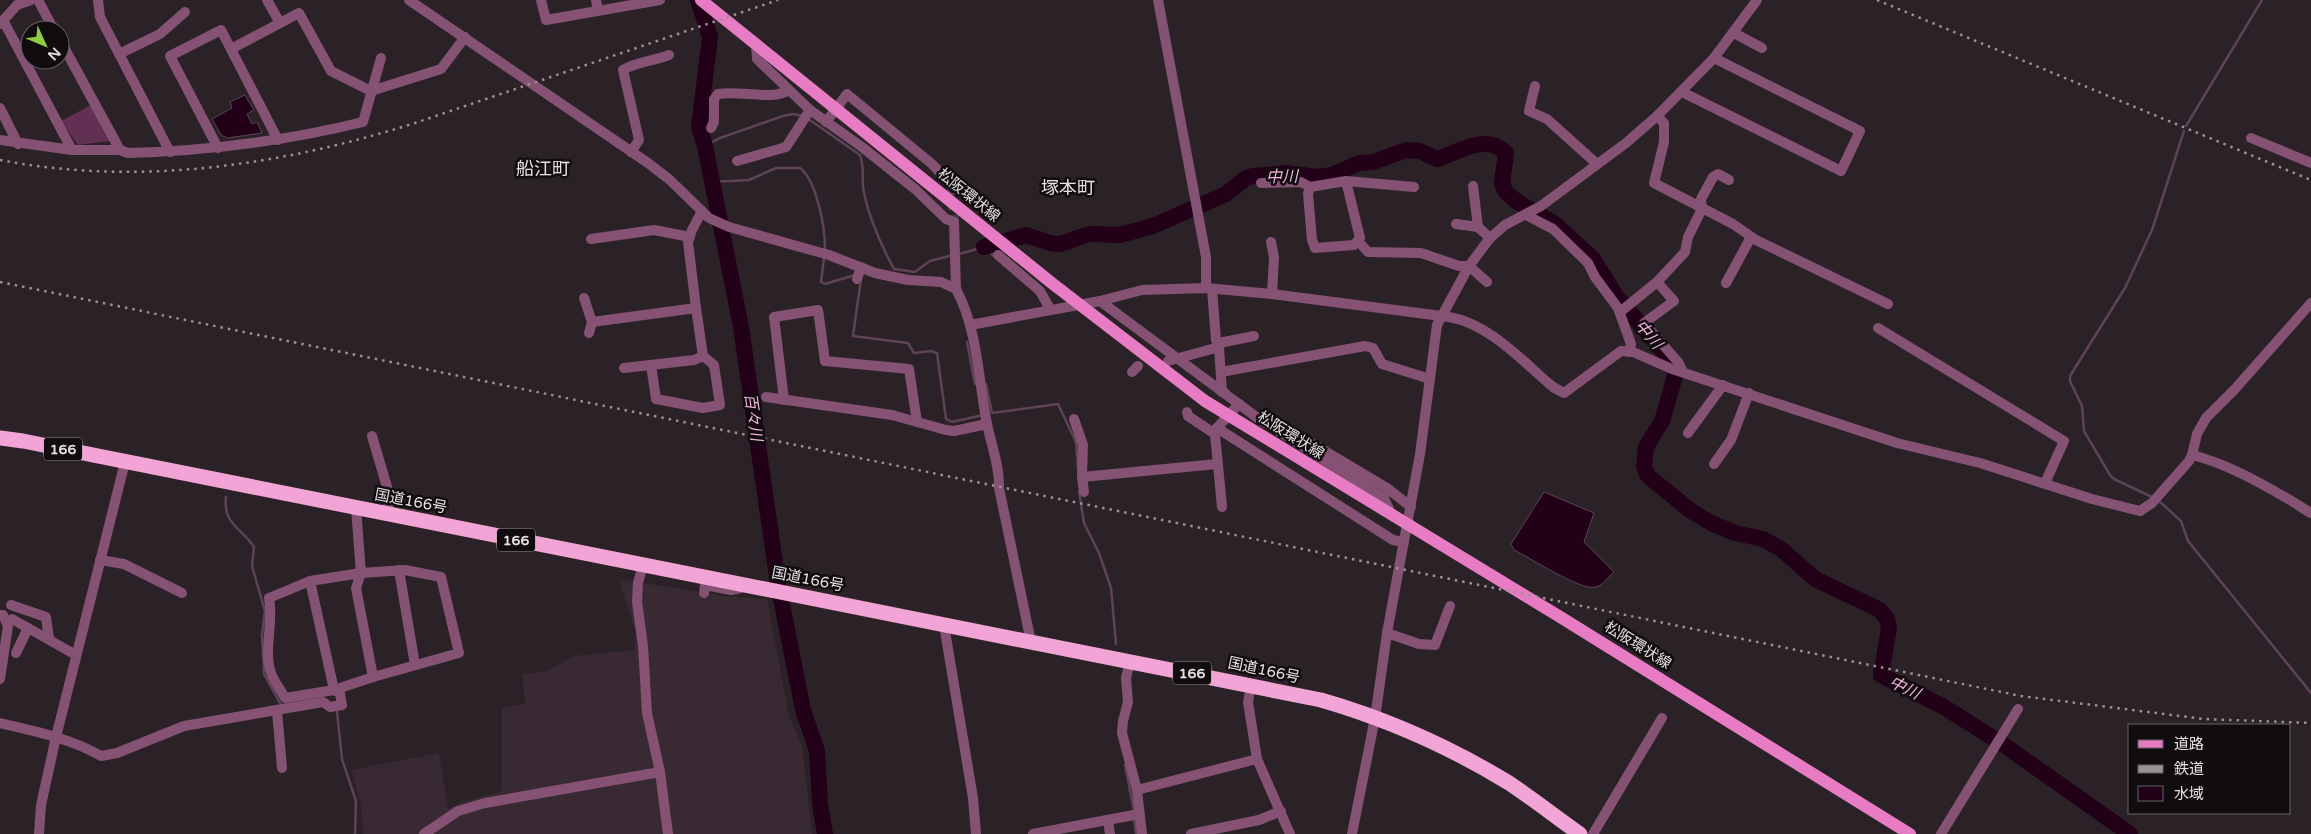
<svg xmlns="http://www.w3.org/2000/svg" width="2311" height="834" font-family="'Varela Round','Noto Sans JP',sans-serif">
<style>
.built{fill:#382932}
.green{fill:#613052}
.water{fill:#220018;stroke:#5d4355}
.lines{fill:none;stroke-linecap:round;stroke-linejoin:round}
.stream{stroke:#5d4355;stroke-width:2.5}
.river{stroke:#220018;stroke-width:16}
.minor-tunnel{stroke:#473e43;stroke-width:10;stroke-dasharray:10 5;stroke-linecap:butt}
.minor{stroke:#865274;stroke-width:10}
.major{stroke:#e77bc4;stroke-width:12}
.highway{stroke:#f2a4d6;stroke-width:15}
.rail{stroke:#9a9297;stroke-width:2.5;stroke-dasharray:2.5 5;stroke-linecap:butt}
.labels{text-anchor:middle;stroke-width:5;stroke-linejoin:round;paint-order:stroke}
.shield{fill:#110d0f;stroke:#a6a0a3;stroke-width:1}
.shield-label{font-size:14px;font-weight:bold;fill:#e6dfe3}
.street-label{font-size:15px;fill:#e6dfe3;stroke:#110d0f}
.water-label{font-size:16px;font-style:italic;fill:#f5b2dd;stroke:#110d0f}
.quarter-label{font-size:18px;fill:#ebdfe6;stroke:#110d0f}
</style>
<rect width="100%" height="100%" fill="#2b2227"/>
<path class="built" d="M619,579l104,17 44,3 22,117 13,30 10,88h-449l-2,-30 -10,-34 88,-17 9,56 15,-7 39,-11v-83l23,-5 -3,-28 25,-4 26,-15 62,-6 1,-16z"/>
<path class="green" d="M91,105l19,36 -32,4 -17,-24z"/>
<g class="water">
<path d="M245,95l9,15 -7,4 5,10 5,-2 5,11 -35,5 -6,-3 -9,-16 20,-11 -2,-6z"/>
<path d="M1544,492l50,21 -10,29 30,30c-5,4 -11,13 -18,15 -14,5 -67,-30 -82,-37l-3,-6z"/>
</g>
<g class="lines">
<g class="stream">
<path d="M807,118l53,37c5,12 1,25 4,38 6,28 17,52 30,76l21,3 15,-11 23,-6"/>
<path d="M2186,126l76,-126"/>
<path d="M705,146l15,-8 63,-22 10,-2 10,2"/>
<path d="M712,182l37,-2 27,-12h24c17,13 25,60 25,80"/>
<path d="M959,254l25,-7 10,9"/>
<path d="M824,258l-3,24 4,2 30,-9"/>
<path d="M861,279l-8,57 55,7 6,10 17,-2 6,2 9,66 6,3 31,-7"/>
<path d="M967,342l8,42"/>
<path d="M986,384l6,29 66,-9 18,38 2,27"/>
<path d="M1079,492l5,31 15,30 12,35 5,56"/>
<path d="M226,497c-3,28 15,30 28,50l-2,19 13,45 -3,24 2,39 17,31h2"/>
<path d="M2152,497l-38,-18 -4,-4 -26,-44 -2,-25 -12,-25v-5l55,-88 27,-58 32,-99"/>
<path d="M2159,501l22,20 7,20 123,152"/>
<path d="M337,712l5,47 14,42 -1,33"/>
<path d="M1125,765l9,46"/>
<path d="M1134,817l2,17"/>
</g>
<g class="river">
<path d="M698,0l12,37 -11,90 6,19 36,181 37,257 25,126 14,41 3,53 5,30"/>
<path d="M984,247l42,-12 24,8 10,1 29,-10 31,1 33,-9 73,-32 20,-16 7,-2 33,-3 31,4 15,-2 27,-12 14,-1 33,-12 14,1 17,8c21,-6 49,-27 69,-6l-4,30 3,8 11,10 39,23 38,35 23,37 59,69v11l-13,45 -16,26 -2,20 4,9 43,35 20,12 24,10 28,6 18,10 34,30 65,31 7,9 2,9 -8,47 63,32 60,38 126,89"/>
</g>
<path class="minor-tunnel" d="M952,185l2,37"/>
<g class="minor">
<path d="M38,0l16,30"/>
<path d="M98,0l2,17 70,135"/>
<path d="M267,0l13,23"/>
<path d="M409,0l239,163 22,17 39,38 20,9 100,28 46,18 33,7 33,2 15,7c22,41 22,90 31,135 4,20 13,43 12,64l32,154"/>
<path d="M541,0l5,20 114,-20"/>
<path d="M596,0l2,10"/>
<path d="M1158,0l48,257v31"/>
<path d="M3,20l69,130"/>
<path d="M0,24l17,-19 14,-5"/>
<path d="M1734,33l28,15"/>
<path d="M60,40l60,110"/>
<path d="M756,44l1,15 53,51 52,37 53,42 31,30 8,3 2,67"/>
<path d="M231,49l68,-36 32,58 40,20 70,-22 24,-32"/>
<path d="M119,54l41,-20 25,-22"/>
<path d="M1535,86l-6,25 18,8 50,45"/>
<path d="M1682,92l159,79 19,-40 -146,-73"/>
<path d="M0,108l18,36"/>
<path d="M1657,116l7,7v19l-10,41 79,41 23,16 132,64"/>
<path d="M826,122l21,-28 85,70 20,21"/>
<path d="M711,128l3,-6v-23l4,-5c23,-4 54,7 71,-4"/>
<path d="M2251,138l60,25"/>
<path d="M0,140l72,10h48l8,3c80,-2 157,-12 235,-31l18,-64"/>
<path d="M218,148l-48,-92 51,-26 57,110"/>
<path d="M631,152l8,-12 -16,-70c13,-8 31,-9 46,-15"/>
<path d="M737,161l49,-14 24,-37"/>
<path d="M1346,181l68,6"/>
<path d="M1261,183l40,-1 9,5 -2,7 4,46 3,8 39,-3 6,-7 -14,-57 -36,6"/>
<path d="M1473,186l5,41 12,11"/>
<path d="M1526,215l27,14 35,34 7,14 23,31 13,36 -2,8"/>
<path d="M1456,224l22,3"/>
<path d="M591,239l63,-9 36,7"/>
<path d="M1358,241l10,11 53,1 38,13h10l18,16"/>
<path d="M1271,242l3,15 -2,37"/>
<path d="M998,255l42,36 10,18"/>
<path d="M857,279l4,-12"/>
<path d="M1657,282l17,19 -30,22 34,39 5,10"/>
<path d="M1726,283l25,-46"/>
<path d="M1212,289l4,51 3,7"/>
<path d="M584,298l8,24 -3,11"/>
<path d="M1100,301l159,118 125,79 8,18"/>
<path d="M696,308l-8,-66 4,-12 10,-19"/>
<path d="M1620,312l37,-30 28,-30 3,-15 14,-28 -1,-10 12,-22 5,-3 11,6"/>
<path d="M592,322l104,-14 7,48 11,9 6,40 -17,3 -47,-9 -5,-34"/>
<path d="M970,325l130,-24 42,-11 64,-2 66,6 177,23c41,7 73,44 104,70l11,6 57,-42 12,1 39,17 225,74 83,20 112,36 48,12 12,-8 37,-42 3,-6 5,-21 9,-16 29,-29 76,-86"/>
<path d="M1878,328l186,113 -19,42"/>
<path d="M1219,343l35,-7"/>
<path d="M1168,361l51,-14 3,45 3,1"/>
<path d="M624,368l70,-8 9,-4"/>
<path d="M1132,372l6,-6"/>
<path d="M1221,372l144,-26 8,2 9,16 48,15"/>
<path d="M766,397l126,18 54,15 8,1 33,-7"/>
<path d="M784,400l-10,-83 44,-7 7,51 84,8 8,53"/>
<path d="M1187,412l1,4 27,18"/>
<path d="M1074,419l9,26 -1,32 135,-13"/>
<path d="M1273,420l114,68 24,19"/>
<path d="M1217,428l176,112 11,2"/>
<path d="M1688,433l35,-48"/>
<path d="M372,436l15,51 2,27"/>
<path d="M2192,455c33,8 67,27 96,44 8,4 15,10 23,14"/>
<path d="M1714,464l17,-24 18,-47"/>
<path d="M1082,477l2,15"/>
<path d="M1222,507l-7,-73 2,-6 22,-24"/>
<path d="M356,508l5,65 -5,15 17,89"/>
<path d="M100,560l24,4 58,29"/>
<path d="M643,565l-5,18 -1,19 6,44 4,67 13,59 8,62"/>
<path d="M399,570l16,95"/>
<path d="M405,570l36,7 18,76 -86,24 -39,13 -49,8c-4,-8 -11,-16 -14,-25 -8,-24 3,-50 -2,-75l41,-17 51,-8z"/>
<path d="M704,593l1,-8 26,5 10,-2"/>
<path d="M11,605l35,12 3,22"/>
<path d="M0,615h3l5,11 -8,53"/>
<path d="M12,619l64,36"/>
<path d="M944,625l29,173 3,36"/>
<path d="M1387,633l32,11 16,1 15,-39"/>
<path d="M16,653l12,-25"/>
<path d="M1130,661l-4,17 2,24 -5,19 -1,12 15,57 5,44"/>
<path d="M1251,685l-3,17 9,57 33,75"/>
<path d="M277,711l5,57"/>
<path d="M0,723c34,8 70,15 101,33l16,-3 67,-27 139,-24 7,5 12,-2 -2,-12 -6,-3 -24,-109"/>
<path d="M1137,790l120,-31"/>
<path d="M1108,820l2,14"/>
<path d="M39,834l2,-29 15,-68 69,-275"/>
<path d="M424,834l34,-23 27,-8 175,-31"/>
<path d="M1033,834l106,-20"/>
<path d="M1191,834l68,-14 22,-9"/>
<path d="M1352,834l23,-116 12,-85 33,-179 17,-129 32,-59 21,-28 15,-13 36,-19 85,-63 31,-27 57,-58 43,-58"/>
<path d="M1593,834l69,-116"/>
<path d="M1941,834l77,-125"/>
</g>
<path class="major" d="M701,0l352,284 152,117 352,214 353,219"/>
<path class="highway" d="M0,438l23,3 1298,259c66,19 129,47 188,83 24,16 47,34 71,51"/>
<g class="rail">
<path d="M1877,0l434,180"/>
<path d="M0,160c140,27 284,5 418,-38l360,-122"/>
<path d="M0,282l2021,414 183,23 107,4"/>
</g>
</g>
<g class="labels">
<g class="shield">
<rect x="44" y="437.5" width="38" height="23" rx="4"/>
<rect x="497" y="528.5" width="38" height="23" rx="4"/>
<rect x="1173" y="661.5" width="38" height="23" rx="4"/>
</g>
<g class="shield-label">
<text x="63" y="454">166</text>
<text x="516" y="545">166</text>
<text x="1192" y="678">166</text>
</g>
<g class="street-label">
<text transform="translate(969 195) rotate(39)" y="5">松阪環状線</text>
<text transform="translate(1291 435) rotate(32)" y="5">松阪環状線</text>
<text transform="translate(411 501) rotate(11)" y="5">国道166号</text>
<text transform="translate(808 579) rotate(11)" y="5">国道166号</text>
<text transform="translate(1638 645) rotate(32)" y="5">松阪環状線</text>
<text transform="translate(1264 670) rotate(12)" y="5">国道166号</text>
</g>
<g class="water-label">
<text transform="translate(1282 176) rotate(-1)" y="6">中川</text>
<text transform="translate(1649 334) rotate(49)" y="6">中川</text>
<text transform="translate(754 417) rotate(82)" y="6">百々川</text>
<text transform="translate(1905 687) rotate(26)" y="6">中川</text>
</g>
<g class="quarter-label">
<text x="543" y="175">船江町</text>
<text x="1068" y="194">塚本町</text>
</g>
</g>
<rect x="2128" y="724" width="162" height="90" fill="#110d0f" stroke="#666164"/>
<rect x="2138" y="740" width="25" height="8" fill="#e77bc4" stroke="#666164"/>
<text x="2174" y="749" font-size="15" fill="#e6dfe3">道路</text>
<rect x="2138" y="765" width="25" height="8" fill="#9a9297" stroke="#666164"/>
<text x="2174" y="774" font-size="15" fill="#e6dfe3">鉄道</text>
<rect x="2138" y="786" width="25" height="15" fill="#220018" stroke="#666164"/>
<text x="2174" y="799" font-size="15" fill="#e6dfe3">水域</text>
<g transform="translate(45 45) rotate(134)"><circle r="24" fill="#110d0f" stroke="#666164"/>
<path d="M0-4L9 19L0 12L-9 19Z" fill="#8ecd42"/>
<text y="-8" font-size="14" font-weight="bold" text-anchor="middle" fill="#e6dfe3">N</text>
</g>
</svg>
